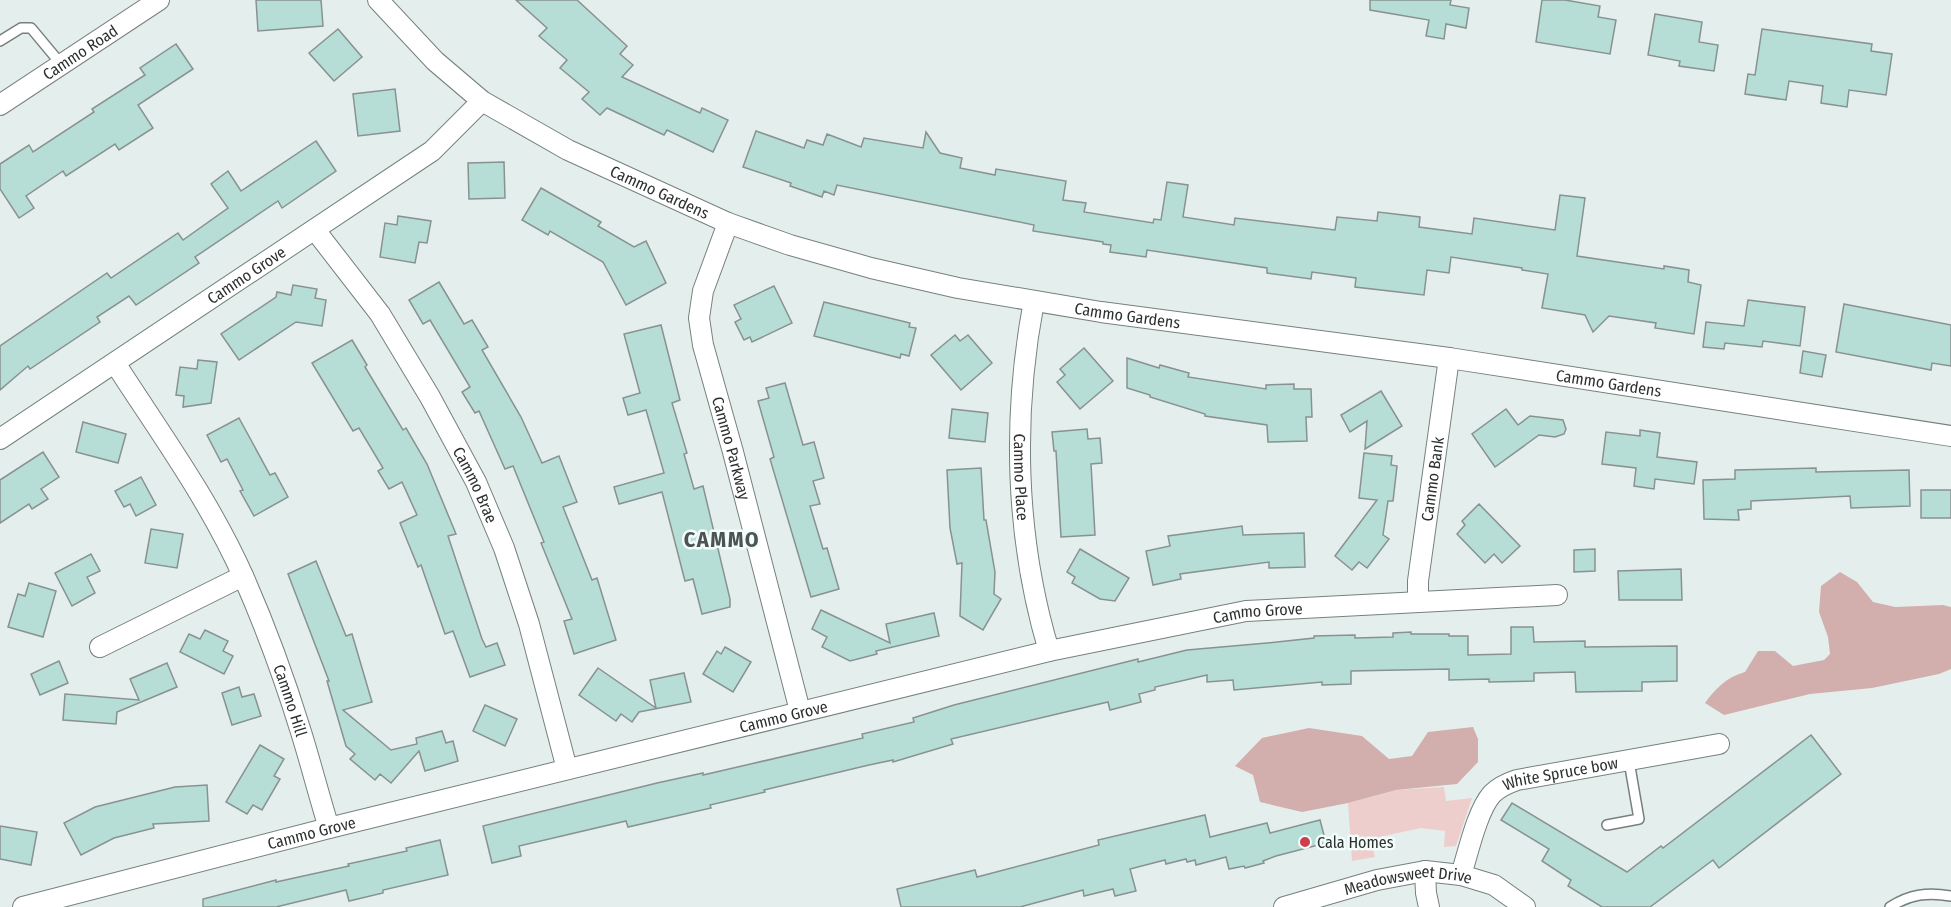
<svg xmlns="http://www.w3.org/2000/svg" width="1951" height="907" font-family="'Fira Sans Condensed',sans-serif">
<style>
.green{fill:#eececd}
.forest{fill:#d2aead}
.building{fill:#b6ded7;stroke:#889290;stroke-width:1.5}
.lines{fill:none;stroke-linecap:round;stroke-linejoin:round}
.service-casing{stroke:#76807e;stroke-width:12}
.minor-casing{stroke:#76807e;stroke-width:22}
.service{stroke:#fff;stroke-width:9}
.minor{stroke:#fff;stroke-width:20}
.poi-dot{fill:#cd3d4e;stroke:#f2fcfa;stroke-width:2}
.labels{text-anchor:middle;stroke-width:5;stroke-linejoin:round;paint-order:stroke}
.street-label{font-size:16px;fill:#2c302f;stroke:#f2fcfa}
.poi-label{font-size:16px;fill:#2c302f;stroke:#f2fcfa;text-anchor:start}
.district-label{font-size:22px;font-weight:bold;letter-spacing:1.5px;fill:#4b5453;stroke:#f2fcfa}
</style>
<rect width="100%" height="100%" fill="#e4efed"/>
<path class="green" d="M1444,787l2,14 26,-3 -16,48 -12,1 1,-16 -24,-3 -51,11 5,18 -23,4 -4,-58 48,-13z"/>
<g class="forest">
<path d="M1840,572l17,10 16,20 22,5 48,-2 8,2v62l-12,5 -67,14 -62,6 -86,21 -19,-12c11,-15 22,-26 40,-31l13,-21h17l18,15 31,-6 6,-6 -2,-17 -9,-25 2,-26z"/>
<path d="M1473,727l5,12v23l-21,22 -61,6 -48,13 -46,9 -42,-10 -7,-27 -18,-9 27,-28 47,-10 53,8 27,23 23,-3 16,-24z"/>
</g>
<g class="building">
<path d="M256,0h65l2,26 -65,5z"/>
<path d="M516,0h61l50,46 -7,8 13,11 -11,12 78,36 2,-5 26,12 -15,32 -46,-22 -3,5 -57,-27 -7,7 -18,-16 7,-7 -29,-24 7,-8 -28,-24 8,-8z"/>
<path d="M1370,0h81l-1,5 19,3 -3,20 -20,-4 -2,15 -18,-3 3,-16 -59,-10z"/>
<path d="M1542,0h23l35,6 -2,11 18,3 -6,34 -74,-12z"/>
<path d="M1655,14l47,8 -3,20 19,3 -4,26 -35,-5 1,-5 -32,-6z"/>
<path d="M338,29l24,28 -28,24 -25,-28z"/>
<path d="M1762,29l110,15 -1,7 21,3 -6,41 -37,-5 -2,17 -26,-4 2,-17 -34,-5 -3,19 -41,-6 3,-20 7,1z"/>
<path d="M176,44l17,25 -55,36 15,23 -34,22 -4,-6 -49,32 -3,-5 -37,25 8,12 -15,10 -19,-29v-25l29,-19 4,7 61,-40 -2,-3 53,-34 -5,-7z"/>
<path d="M395,89l5,42 -42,5 -5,-42z"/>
<path d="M756,131l48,17 3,-8 16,5 4,-11 34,13 3,-9 59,10 3,-16 14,21 22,5 -2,10 35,7 1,-6 70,12 -3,19 23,3 -2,9 69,11 1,-4 7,1 6,-38 21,3 -5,32 51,8 1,-7 100,12 2,-13 40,4 1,-9 42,5 -1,10 53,7 2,-16 81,12 5,-35 25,3 -8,58 87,13v-3l25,4 -1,12 13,3 -7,49 -39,-6 1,-5 -47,-7 -16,16 -8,-17 -43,-7 6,-34 -26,-4v-2l-71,-11 -2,16 -22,-3 -3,25 -69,-8 1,-9 -44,-6 -1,7 -44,-6v-5l-120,-18 -1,7 -36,-5 1,-7 -8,-1v-2l-70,-11 1,-6 -197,-40 -3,10 -10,-4 -2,6 -32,-11 1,-3 -48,-16z"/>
<path d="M316,141l20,30 -54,37 -4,-7 -83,56 4,6 -63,42 -7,-9 -32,21 3,5 -70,47 -2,-3 -28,24v-44l107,-73 4,5 67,-45 5,7 45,-32 -17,-24 17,-13 13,20z"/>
<path d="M504,162l1,36 -36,1 -1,-36z"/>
<path d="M541,188l60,34 -3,4 36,21 12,-6 20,42 -40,22 -23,-43 -53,-31 -2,4 -26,-15z"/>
<path d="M398,216l33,5 -4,22 -8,-1 -4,21 -35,-6 5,-34 12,2z"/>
<path d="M439,282l25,42 8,-4 16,27 -6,3 39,67 21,46 17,-7 18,46 -14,5 29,73 5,-2 19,62 -42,14 -10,-33 8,-2 -31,-76 3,-1 -31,-76 -8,3 -26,-58 -4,2 -13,-21 8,-5 -40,-67 -7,4 -14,-24z"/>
<path d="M293,285l24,4 -2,9 11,2 -4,26 -26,-4 -57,38 -18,-26 55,-37 1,-5 14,3z"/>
<path d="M774,286l18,37 -40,19 -2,-5 -6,3 -9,-18 6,-3 -7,-14z"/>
<path d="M1748,300l57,7 -5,39 -37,-5 -1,6 -37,-4 -1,6 -21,-2 3,-25 38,4z"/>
<path d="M824,302l86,21 -1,4 7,1 -7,28 -8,-2 -1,4 -86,-22z"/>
<path d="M1844,304l107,21v41l-19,-3 -1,7 -95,-18z"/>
<path d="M661,325l19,75 -8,3 15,50 -3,1 10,35 9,-3 27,113v8l-28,7 -9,-35 -8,2 -23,-89 -43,12 -5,-17 50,-14 -18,-63 -18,5 -5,-17 17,-5 -16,-59z"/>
<path d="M955,335l5,6 8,-6 24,28 -31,27 -30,-35z"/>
<path d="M352,340l15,25 -2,2 38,63 3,-2 21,36 29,70 -8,2 34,103 4,8 11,-4 8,22 -35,12 -17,-46 -8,3 -24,-69 -3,2 -18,-44 17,-8 -15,-33 -13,7 -11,-18 5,-3 -24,-40 -6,3 -41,-68z"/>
<path d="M1084,348l29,33 -33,28 -23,-27 8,-7 -5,-6z"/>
<path d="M1803,351l23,4 -4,22 -22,-4z"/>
<path d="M1127,358l32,10 1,-3 29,8 -1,4 78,12v-4l28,-1v5h17l1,28h-6l1,24 -39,1 -1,-17 -62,-9v-2l-55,-17v-2l-23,-7z"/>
<path d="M198,360l19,2 -6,41 -28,4 1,-11 -8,-1 4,-28 17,2z"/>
<path d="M785,383l18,62 11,-3 10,36 -11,3 7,23 -10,2 13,43 4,-1 12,41 -28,8 -41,-138 4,-2 -16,-56 11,-3 -3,-10z"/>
<path d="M1381,391l21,35 -37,23 2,-28 -17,11 -9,-17z"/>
<path d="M952,409l36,4 -3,29 -36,-4z"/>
<path d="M1506,409l12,16 12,-9 33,4 3,9 -2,5 -9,3 -16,-2 -44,32 -23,-33z"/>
<path d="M239,418l31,57 5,-2 13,24 -34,19 -14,-25 3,-1 -16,-31 -6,3 -14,-27z"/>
<path d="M83,422l43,12 -8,29 -42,-11z"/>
<path d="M1087,429l1,10 12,-1 2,25 -11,1 4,71 -34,2 -5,-86h-2l-2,-19z"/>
<path d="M1640,430l20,3 -3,24 40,5 -3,22 -39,-5 -1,10 -20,-3 2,-18 -34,-4 4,-32 34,4z"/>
<path d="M43,452l16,25 -18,12 7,10 -16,10 -3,-5 -29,19v-43z"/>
<path d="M1364,453l28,3 -1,9 6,1 -4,35h-5l-5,34 6,4 -22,29 -8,-6 -7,8 -17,-14 42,-56 -18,-2z"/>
<path d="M981,468l3,52h2l9,52 -1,22 7,5 -18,31 -23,-14 2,-53 -5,1 -7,-36 -3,-58z"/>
<path d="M1816,468v4l93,-2 1,36 -59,2 -1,-12 -99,5v8l-13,1 1,10 -35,-1 -1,-39 32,-1v-9z"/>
<path d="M141,477l15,28 -20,11 -6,-12 -6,3 -9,-16z"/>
<rect x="1921" y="490" width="30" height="28"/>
<path d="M1479,504l41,42 -18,17 -8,-9 -9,9 -28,-29 8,-9 -3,-4z"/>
<path d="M1242,526l1,9 61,-2 1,34 -36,1v-6l-89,12 1,5 -28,6 -7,-34 24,-5 -2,-10z"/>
<path d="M151,529l32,5 -6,34 -32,-5z"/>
<path d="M1080,549l49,29 -14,23 -15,-2 -28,-16 3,-6 -8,-5z"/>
<path d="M1595,549v22l-21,1v-22z"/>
<path d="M91,554l9,17 -13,6 8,16 -23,13 -17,-33z"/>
<path d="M316,561l30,75 6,-2 20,68 -29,8 48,40 26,-6 -1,-6 26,-7 4,12 7,-2 5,20 -33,10 -6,-20 -28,32 -11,-9 -5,6 -25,-21 5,-5 -9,-8 -19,-65h2l-41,-107z"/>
<path d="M1681,569l1,31h-63l-1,-29z"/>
<path d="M29,583l27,8 -13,46 -35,-10 10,-33 7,2z"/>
<path d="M821,610l69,33 -4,-19 48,-11 5,23 -63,15 1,3 -27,7 -28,-14 5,-10 -15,-8z"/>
<path d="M1511,627h22l1,15 51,-1v6l92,-1v35l-35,1v9l-66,1 -1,-20 -41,1v8l-45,1v-3l-40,1v-11l-98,2v13l-29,1v-3l-88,8 -1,-10 -26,2v-7l-52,12v3l-16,4 2,8 -31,8 -2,-8 -157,37 2,5 -60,18v-2l-24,5 -105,25 1,2 -55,13 1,3 -83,19 -2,-6 -107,25 2,10 -29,7 -9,-37 174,-43 46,-10v2l160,-37 -1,-4 52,-12 -1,-4 41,-13 184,-46v3l49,-12 80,-7 47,-5v-2l41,-1v3l38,-1v-4l18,-1v2h38v2h19v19l43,-1z"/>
<path d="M205,630l23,11 -5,10 10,5 -9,18 -44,-22 9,-18 11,5z"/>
<path d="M725,647l26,15 -18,30 -30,-18 14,-23 4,3z"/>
<path d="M59,661l9,22 -28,12 -9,-21z"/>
<path d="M167,663l10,24 -60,25 -1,12 -53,-4 2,-26 74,6 -9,-21z"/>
<path d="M598,668l58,40 -6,-28 34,-7 7,29 -52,10 -7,10 -11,-8 -5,7 -37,-26z"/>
<path d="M239,687l3,10 12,-3 7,22 -29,9 -10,-32z"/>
<path d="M485,705l32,14 -12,27 -32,-15z"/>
<path d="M1811,735l30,39 -122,94 -6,-8 -63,47h-48l-34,-21 3,-6 -29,-19 7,-12 -48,-29 11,-17 115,69 34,-26 2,2z"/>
<path d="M260,745l24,14 -10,17 6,3 -18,31 -9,-5 -6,9 -21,-12z"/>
<path d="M207,785l2,36 -56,3 1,4 -40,10 -33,17 -17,-32 31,-16 80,-20z"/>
<path d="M1205,815l5,22 57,-14 3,10 50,-13 6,23 -50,13 -13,5 1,2 -19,5 -1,-2 -15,3 -3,-12 -30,8 -1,-5 -8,2 -1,-3 -20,5 -1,-4 -35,9 6,22 -21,5 -2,-7 -29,7 -1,-6 -63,17h-119l-4,-18 78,-19 2,7 122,-32 -1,-5z"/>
<path d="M0,826l37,6 -6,33 -31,-6z"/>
<path d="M440,840l8,35 -65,15v3l-34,8 -3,-11 -70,17h-73v-8l73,-19v2l73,-16 -1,-2 59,-13 -1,-3z"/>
</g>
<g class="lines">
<defs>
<g id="service">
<path d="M0,41l21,-13h10l30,36"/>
<path d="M1607,825l32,-6 -10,-58"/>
<path d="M1890,907c20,-13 38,-15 61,-11"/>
</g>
<g id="minor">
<path id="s1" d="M378,0l57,61 47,40 86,49 160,73 62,22 81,23 87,20 143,24 348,46 502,78"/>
<path id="s2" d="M0,105l159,-105"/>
<path id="s3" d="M728,223l-25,68 -4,27 4,27 30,107 67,259"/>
<path id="s4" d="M315,230l65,84 50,83 46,85 28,66 25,76 38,145"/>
<path id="s5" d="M1034,301c-22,115 -19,237 15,350"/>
<path id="s6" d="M115,363c45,70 95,138 129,215 22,50 41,102 57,154 10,32 18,64 28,96"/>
<path id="s7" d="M0,439l432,-288 50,-50"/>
<path id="s8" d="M1418,601v-20l31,-223"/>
<path d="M100,647l143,-71"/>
<path d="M1425,871l1,22 3,14"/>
<path id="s9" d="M1461,875c7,-22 16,-64 31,-81 7,-7 16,-11 25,-14l202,-36"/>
<path id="s10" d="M23,907l306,-79 720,-177 197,-40 311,-16"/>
<path id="s11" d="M1284,907l93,-27 48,-9 36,4 33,10 31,22"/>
</g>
</defs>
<use href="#service" class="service-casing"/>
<use href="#minor" class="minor-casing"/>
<use href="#service" class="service"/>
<use href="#minor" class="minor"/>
</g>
<circle class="poi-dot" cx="1305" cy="842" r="6"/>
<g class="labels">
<g class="street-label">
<text dy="6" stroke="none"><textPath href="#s2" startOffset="96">Cammo Road</textPath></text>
<text dy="6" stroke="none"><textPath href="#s1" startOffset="345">Cammo Gardens</textPath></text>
<text dy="6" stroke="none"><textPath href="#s7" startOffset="296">Cammo Grove</textPath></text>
<text dy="6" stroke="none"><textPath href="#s1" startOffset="831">Cammo Gardens</textPath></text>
<text dy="6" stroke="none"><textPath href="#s1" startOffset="1317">Cammo Gardens</textPath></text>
<text dy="6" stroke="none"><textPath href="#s3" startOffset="234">Cammo Parkway</textPath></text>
<text dy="6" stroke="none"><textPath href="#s5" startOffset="177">Cammo Place</textPath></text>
<text dy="6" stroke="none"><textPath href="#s8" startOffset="123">Cammo Bank</textPath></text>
<text dy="6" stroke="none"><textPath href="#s4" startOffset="302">Cammo Brae</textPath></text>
<text dy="6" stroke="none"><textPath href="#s10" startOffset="1270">Cammo Grove</textPath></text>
<text dy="6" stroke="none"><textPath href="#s6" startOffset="382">Cammo Hill</textPath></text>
<text dy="6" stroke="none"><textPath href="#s10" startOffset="784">Cammo Grove</textPath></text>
<text dy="6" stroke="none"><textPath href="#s9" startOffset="160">White Spruce bow</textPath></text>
<text dy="6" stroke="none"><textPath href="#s10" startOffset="298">Cammo Grove</textPath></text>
<text dy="6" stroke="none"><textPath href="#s11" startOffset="128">Meadowsweet Drive</textPath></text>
</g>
<g class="poi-label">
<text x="1317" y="848">Cala Homes</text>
</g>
<g class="district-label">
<text x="722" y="547">CAMMO</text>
</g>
</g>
</svg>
